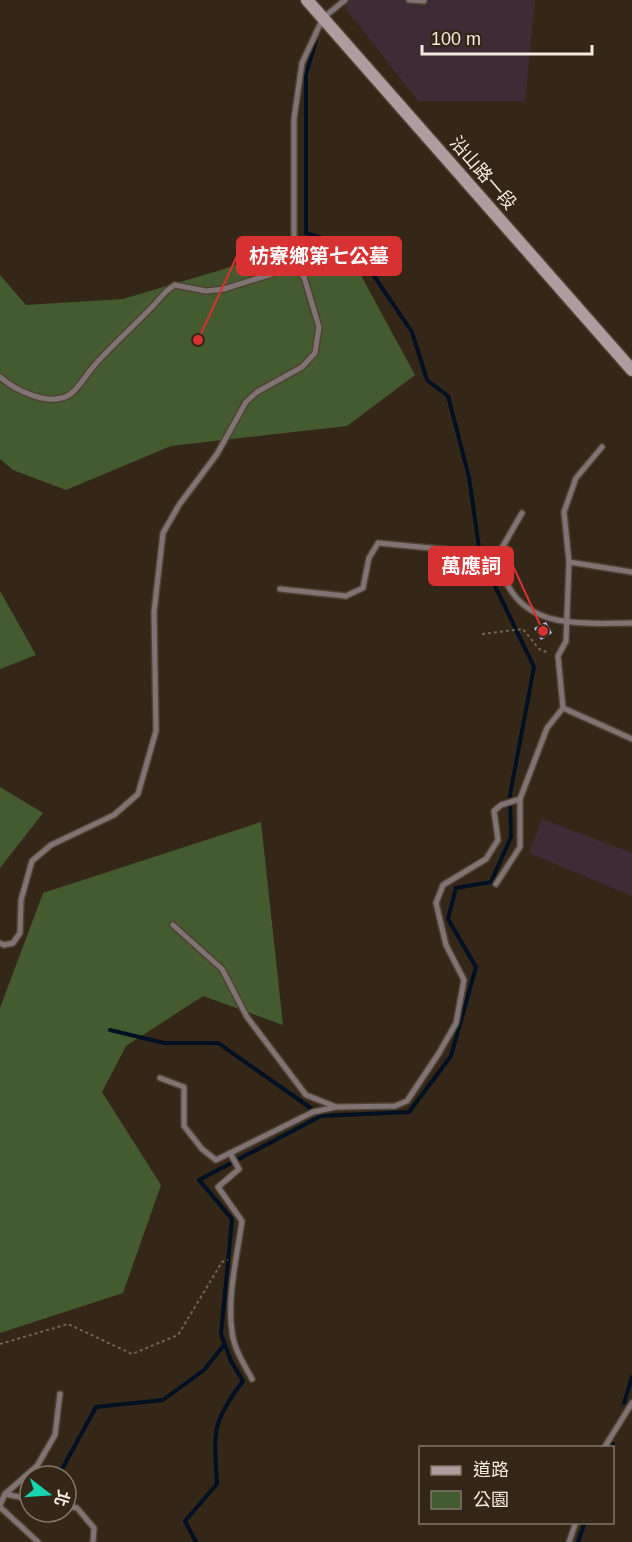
<svg xmlns="http://www.w3.org/2000/svg" width="632" height="1542" font-family="Arial,'Noto Sans TC',sans-serif">
<style>
.industrial{fill:#3d2c36}
.green{fill:#445b2f}
.lines{fill:none;stroke-linecap:round;stroke-linejoin:round}
.stream{stroke:#001023;stroke-width:4}
.building{fill:#b8b7fa}
.service-casing{stroke:#504233;stroke-width:8}
.secondary-casing{stroke:#504233;stroke-width:15}
.path{stroke:#726557;stroke-width:2;stroke-dasharray:3 3;stroke-linecap:butt}
.service{stroke:#7f7374;stroke-width:5}
.secondary{stroke:#af9c9e;stroke-width:12}
.labels{text-anchor:middle;stroke-width:6;stroke-linejoin:round;paint-order:stroke}
.street-label{font-size:18px;fill:#f3eae0;stroke:#352717}
.leader{fill:none;stroke:#d73231;stroke-width:2}
.callout-dot{fill:#d73231;stroke:#352717;stroke-width:2}
.callout{fill:#d73231;stroke:#d73231;stroke-width:2}
.callout-label{font-size:20px;text-anchor:middle;font-weight:bold;fill:#fff}
</style>
<rect width="100%" height="100%" fill="#352717"/>
<g class="industrial">
<path d="M339,0h196l-10,101h-107z"/>
<path d="M542,819l90,34v43l-103,-43z"/>
</g>
<g class="green">
<path d="M302,240l48,15 65,120 -68,51 -176,20 -105,44 -53,-20 -13,-11v-184l26,30 97,-6 101,-30z"/>
<path d="M0,591l36,64 -36,14z"/>
<path d="M0,787l43,26 -43,55z"/>
<path d="M261,822l22,203 -80,-29 -77,50 -24,46 59,93 -38,108 -123,40v-325l43,-115z"/>
</g>
<g class="lines">
<g class="stream">
<path d="M110,1030l54,13h54l97,68"/>
<path d="M624,1403l8,-26"/>
<path d="M612,1448l1,-4"/>
<path d="M51,1476l10,-5 35,-64 67,-7 41,-30 20,-25"/>
<path d="M25,1490l5,-3"/>
<path d="M196,1542l-11,-21 32,-37c-3,-52 -6,-61 26,-103l-12,-20 -10,-27 11,-115 -33,-39 122,-64 88,-4 42,-56 25,-89 -28,-48 8,-31 35,-6 20,-45 -1,-42 24,-128 -54,-112 -11,-78 -21,-81 -21,-16 -15,-48 -57,-84 -49,-15v-159l10,-33"/>
<path d="M578,1542l7,-20"/>
</g>
</g>
<path class="building" d="M546,622l6,11 -11,7 -7,-12z"/>
<g class="lines">
<defs>
<g id="service">
<path d="M409,0l15,1"/>
<path d="M294,267v-148l8,-56 21,-45 22,-18"/>
<path d="M0,377c15,13 48,30 69,18 9,-5 17,-20 24,-28 18,-21 39,-39 59,-60 8,-8 12,-16 23,-22l31,6 18,-2 70,-22 10,10 15,50 -4,26 -13,14 -45,25 -11,10 -29,52 -38,51 -16,28 -9,79 2,119 -18,63 -24,21 -63,30 -19,16 -11,39 -1,33 -7,10 -9,2 -4,-2"/>
<path d="M495,560c5,10 10,22 17,32 25,38 81,31 120,31"/>
<path d="M569,562l63,10"/>
<path d="M280,589l66,7 17,-8 6,-30 9,-15 84,8 33,9 27,-47"/>
<path d="M563,708l69,31"/>
<path d="M496,884l24,-37v-48l27,-71 16,-20 -5,-52 8,-15 3,-79 -5,-50 12,-34 26,-31"/>
<path d="M173,925l49,44 25,48 59,78 28,11"/>
<path d="M160,1078l24,9v39l18,23 14,11 97,-48 23,-5 59,-1 12,-5 32,-48 17,-30 8,-43 -18,-35 -10,-42 7,-18 43,-26 12,-19 -4,-29 7,-6 19,-6"/>
<path d="M230,1153l9,16 -21,18 24,34c-5,35 -15,76 -10,111 2,17 12,32 20,47"/>
<path d="M604,1448l28,-45"/>
<path d="M5,1494l32,-28 18,-31 5,-41"/>
<path d="M0,1505l5,-11 25,5"/>
<path d="M66,1506l11,2 17,20 -1,14"/>
<path d="M0,1507l38,35"/>
<path d="M569,1542l7,-20"/>
</g>
<path id="secondary" d="M307,0l325,370"/>
</defs>
<use href="#service" class="service-casing"/>
<use href="#secondary" class="secondary-casing"/>
<g class="path">
<path d="M482,634l41,-5 16,20 10,4"/>
<path d="M0,1344l68,-20 64,30 46,-19 44,-73 6,-2"/>
</g>
<use href="#service" class="service"/>
<use href="#secondary" class="secondary"/>
</g>
<g class="labels">
<g class="street-label">
<text transform="translate(483 173) rotate(49)" y="6">沿山路一段</text>
</g>
</g>
<path class="leader" d="M198 340L237 256M543 631L513 566"/>
<g class="callout-dot">
<circle cx="198" cy="340" r="6"/>
<circle cx="543" cy="631" r="6"/>
</g>
<g class="callout">
<rect x="237" y="237" width="164" height="38" rx="6"/>
<rect x="429" y="547" width="84" height="38" rx="6"/>
</g>
<g class="callout-label">
<text x="319" y="263">枋寮鄉第七公墓</text>
<text x="471" y="573">萬應詞</text>
</g>
<rect x="419" y="1446" width="195" height="78" fill="#352717" stroke="#817567" stroke-width="1.5"/>
<rect x="431" y="1466" width="30" height="9" fill="#af9c9e" stroke="#817567" stroke-width="1.5"/>
<text x="473" y="1476" font-size="18" fill="#f3eae0">道路</text>
<rect x="431" y="1491" width="30" height="18" fill="#445b2f" stroke="#817567" stroke-width="1.5"/>
<text x="473" y="1506" font-size="18" fill="#f3eae0">公園</text>
<g transform="translate(48 1494) rotate(107)"><circle r="28" fill="#352717" stroke="#817567" stroke-width="1.5"/>
<path d="M0-4.5L10 22L0 15L-10 22Z" fill="#18d5b2"/>
<text y="-9" font-size="16" font-weight="bold" text-anchor="middle" fill="#f3eae0">北</text>
</g>
<path d="M422 45v9h170v-9" fill="none" stroke="#f3eae0" stroke-width="3"/>
<text x="431" y="45" font-size="18" fill="#f3eae0" stroke="#352717" stroke-width="4.5" paint-order="stroke">100 m</text>
</svg>
